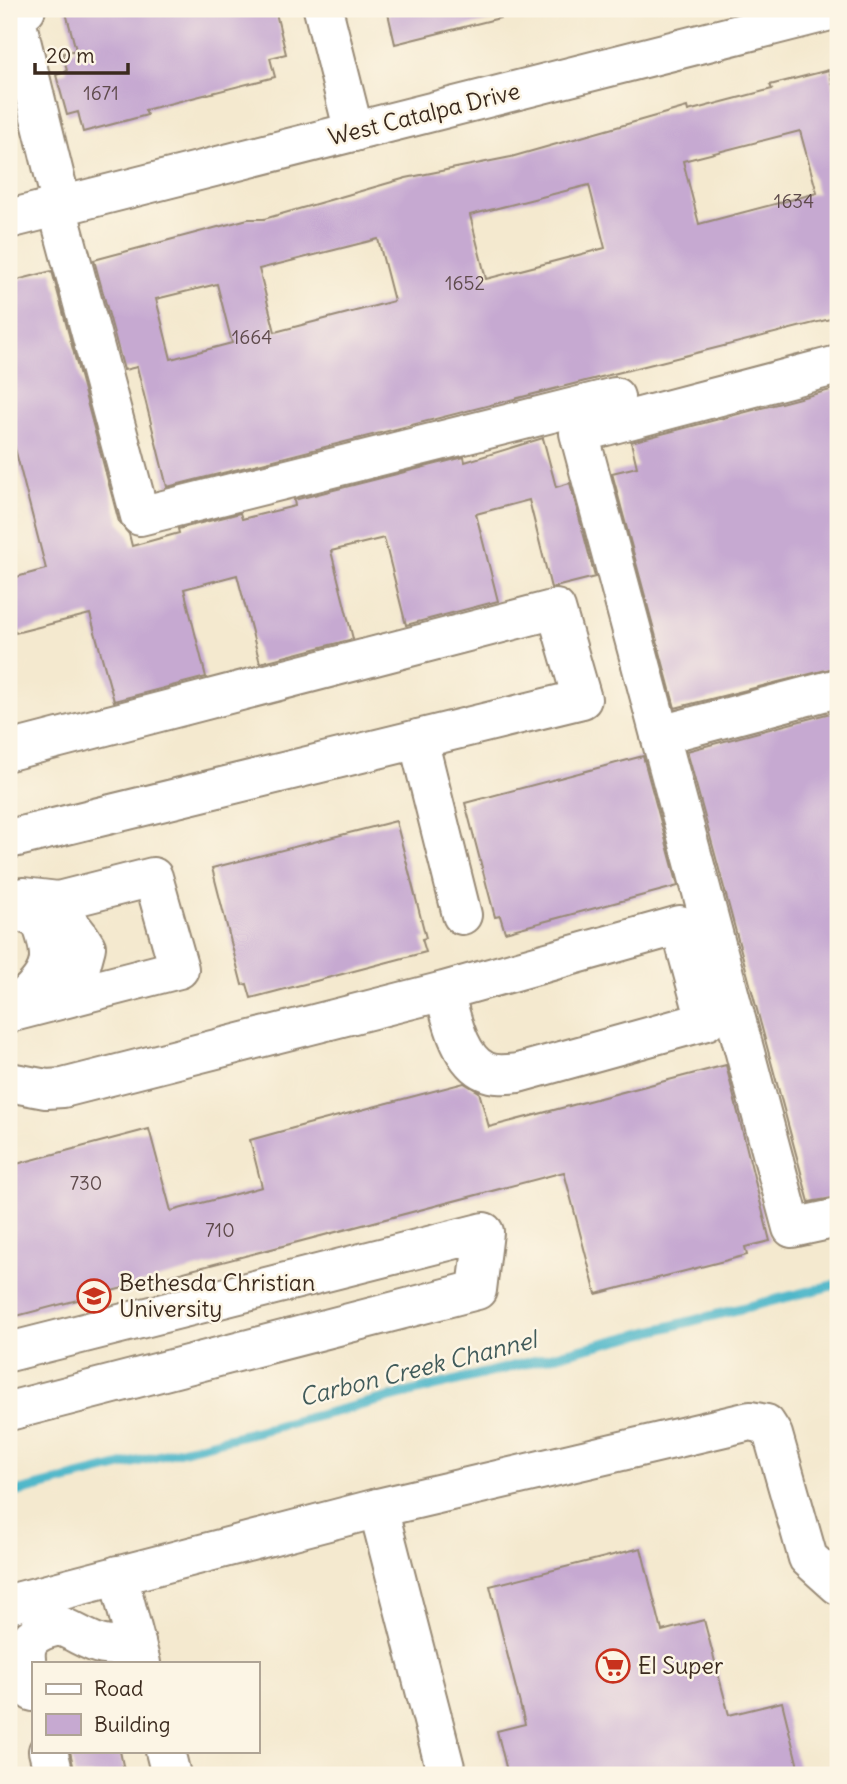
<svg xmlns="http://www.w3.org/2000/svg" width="847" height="1784" font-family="Delius,sans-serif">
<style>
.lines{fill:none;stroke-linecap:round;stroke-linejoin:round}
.stream{stroke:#4cb6c9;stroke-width:10}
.building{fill:#c6a9d1;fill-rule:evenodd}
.minor-casing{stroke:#988a76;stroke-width:42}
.minor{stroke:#fff;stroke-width:38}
.labels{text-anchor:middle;stroke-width:5;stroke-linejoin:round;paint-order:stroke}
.number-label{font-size:19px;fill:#5e4a4b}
.street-label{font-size:23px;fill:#3b2a1e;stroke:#fcf5e5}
.poi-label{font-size:23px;fill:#3b2a1e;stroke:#fcf5e5;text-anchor:start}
.water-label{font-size:24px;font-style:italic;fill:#415b5a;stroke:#fcf5e5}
</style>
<rect width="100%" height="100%" fill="#fcf5e5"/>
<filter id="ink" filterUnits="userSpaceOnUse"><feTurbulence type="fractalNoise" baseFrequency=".0143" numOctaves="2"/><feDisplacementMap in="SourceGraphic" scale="14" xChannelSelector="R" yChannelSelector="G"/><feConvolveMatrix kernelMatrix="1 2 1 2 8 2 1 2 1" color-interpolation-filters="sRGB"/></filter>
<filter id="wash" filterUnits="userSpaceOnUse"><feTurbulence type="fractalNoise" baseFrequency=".00686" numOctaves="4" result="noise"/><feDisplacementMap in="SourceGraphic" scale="28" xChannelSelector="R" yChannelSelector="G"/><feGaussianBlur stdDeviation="1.57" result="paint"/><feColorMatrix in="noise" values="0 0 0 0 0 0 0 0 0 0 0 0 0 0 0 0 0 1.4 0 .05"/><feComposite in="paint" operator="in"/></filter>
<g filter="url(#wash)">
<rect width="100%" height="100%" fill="#f4e9cf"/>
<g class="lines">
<path class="stream" d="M9,1494l829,-210"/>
</g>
<g id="blocks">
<g class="building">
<path d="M65,9h210l11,45 -16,4 5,19 -130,33 2,5 -64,17 -5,-20 -11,3 -11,-40 11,-4 -4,-18 13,-3z"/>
<path d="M387,9h112l1,9 -105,26z"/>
<path d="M829,70l9,36v211l-671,170 -30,-120 -13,3 -30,-110 154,-41h16l142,-41 105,-21 176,-50 1,4 84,-22 -2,-4zM800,131l17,62 -118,31 -16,-63zM589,185l16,63 -119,31 -16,-64zM378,239l16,62 -119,31 -16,-63zM217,284l15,59 -61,16 -15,-60z"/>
<path d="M52,271l67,251 10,12 3,12 47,-13 -1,-4 62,-16 2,6 53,-13 -1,-6 170,-43 1,5 78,-24 13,49 14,-4 25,94 -44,11 -22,-88 -53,14 22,87 -92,24 -22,-87 -53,13 22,88 -93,24 -23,-88 -53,14 22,88 -92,24 -24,-87 -75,19 -6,-24v-30l37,-10 -37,-144v-143z"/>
<path d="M838,388v279l-163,41 -63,-235 25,-6 -6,-25z"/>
<path d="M838,711v486l-29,5 -122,-451z"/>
<path d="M643,756l35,130 -173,46 -5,-16 -5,1 -30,-114z"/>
<path d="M396,821l30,117 -4,1 4,13 -175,46 -4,-14 -5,1 -30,-117z"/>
<path d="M726,1065l44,176 -25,6 2,8 -151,39 -32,-122 -555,146v-152l140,-37 22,82 91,-24 -12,-47 58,-16 156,-41 15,9 10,35z"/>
<path d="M641,1548l21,83 42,-11 25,95 53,-13 18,73h-292l-11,-44 28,-7 -35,-138z"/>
<path d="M70,1751h50l5,24h-50z"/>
</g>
</g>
</g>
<g filter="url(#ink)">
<use href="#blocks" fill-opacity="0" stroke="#988a76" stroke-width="2"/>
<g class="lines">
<defs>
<g id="minor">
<path d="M26,9l-12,3 48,194"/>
<path d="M323,9l31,123"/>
<path d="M57,207l83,309 475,-119"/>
<path d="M9,219l829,-210"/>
<path d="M838,365l-259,68 213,795 46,-10"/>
<path d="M660,735l178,-47"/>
<path d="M418,739l44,176"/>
<path d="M9,751l547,-142 26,90 -573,140"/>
<path d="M9,901l14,-4 35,4 95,-24 26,92 -170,44"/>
<path d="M21,912l19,8c14,36 14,51 -16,78"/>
<path d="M23,912c30,-5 49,10 63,35l-7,26 -29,18 -12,3"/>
<path d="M9,1082l37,7 17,-1 381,-97 236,-66 26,96 -188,52c-10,1 -23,3 -33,-2 -26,-11 -34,-55 -41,-80"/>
<path d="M9,1352l475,-120 -7,58 -468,121"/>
<path d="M378,1508l69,267"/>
<path d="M118,1575l23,88"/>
<path d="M9,1604l369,-96 372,-87 16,3 7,11 35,123 30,27"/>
<path d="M33,1692c-9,-35 -18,-59 28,-66 33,15 37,25 75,17"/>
<path d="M48,1751l6,24"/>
<path d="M165,1751l6,24"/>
</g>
</defs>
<use href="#minor" class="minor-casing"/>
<use href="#minor" class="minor"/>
</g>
</g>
<defs>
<symbol id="school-ring" viewBox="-11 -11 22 22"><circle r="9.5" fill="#fcf5e5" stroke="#c8321e" stroke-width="1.5"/><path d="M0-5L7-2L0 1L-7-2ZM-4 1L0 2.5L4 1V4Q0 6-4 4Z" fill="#c8321e"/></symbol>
<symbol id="supermarket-ring" viewBox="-11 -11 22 22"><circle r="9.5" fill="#fcf5e5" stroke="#c8321e" stroke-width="1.5"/><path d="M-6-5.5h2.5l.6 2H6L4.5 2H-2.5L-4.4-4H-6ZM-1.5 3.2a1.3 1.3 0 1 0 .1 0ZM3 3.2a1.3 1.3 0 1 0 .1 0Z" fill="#c8321e"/></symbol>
</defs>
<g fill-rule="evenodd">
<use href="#school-ring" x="75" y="1277" width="38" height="38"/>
<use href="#supermarket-ring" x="594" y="1647" width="38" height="38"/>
</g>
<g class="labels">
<g class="number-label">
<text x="101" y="100">1671</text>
<text x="794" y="208">1634</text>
<text x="465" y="290">1652</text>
<text x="252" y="344">1664</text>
<text x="86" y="1190">730</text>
<text x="220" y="1237">710</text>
</g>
<g class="street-label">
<text transform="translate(424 114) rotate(-14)" y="8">West Catalpa Drive</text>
</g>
<g class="poi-label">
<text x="119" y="1291">Bethesda Christian<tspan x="119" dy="26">University</tspan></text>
<text x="638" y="1674">El Super</text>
</g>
<g class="water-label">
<text transform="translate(418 1369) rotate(-14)" y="8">Carbon Creek Channel</text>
</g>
</g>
<rect width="847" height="1784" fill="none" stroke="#fcf5e5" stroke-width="35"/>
<rect x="32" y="1662" width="228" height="91" fill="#fcf5e5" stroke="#afa495" stroke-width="2"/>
<rect x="46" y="1684" width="35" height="10" fill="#ffffff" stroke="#afa495" stroke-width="2"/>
<text x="94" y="1696" font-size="21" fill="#3b2a1e">Road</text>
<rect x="46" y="1714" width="35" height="21" fill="#c6a9d1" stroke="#afa495" stroke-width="2"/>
<text x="94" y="1732" font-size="21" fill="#3b2a1e">Building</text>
<path d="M35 63v10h93v-10" fill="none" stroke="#3b2a1e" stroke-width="3.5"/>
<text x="46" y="63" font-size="21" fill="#3b2a1e" stroke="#fcf5e5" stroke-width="5" paint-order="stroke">20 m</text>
</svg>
